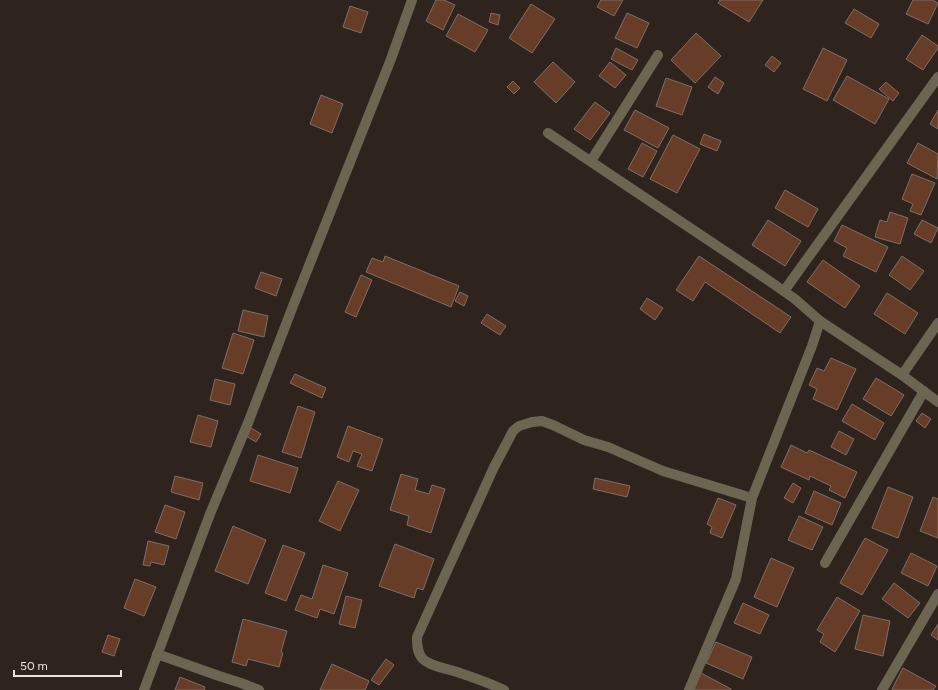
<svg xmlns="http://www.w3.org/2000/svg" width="938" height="690" font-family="Figtree,sans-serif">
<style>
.building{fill:#683d28;stroke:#7d6e67}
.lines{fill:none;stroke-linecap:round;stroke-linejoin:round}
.minor{stroke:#6c6552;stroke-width:10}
</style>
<rect width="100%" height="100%" fill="#2f231d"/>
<g class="building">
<path d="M436,0h8l11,5 -12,25 -17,-9z"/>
<path d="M601,0h22l-9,16 -17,-9z"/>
<path d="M720,0h43l-14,22 -31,-19z"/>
<path d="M913,0h19l6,3 -10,21 -22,-10z"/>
<path d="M531,4l24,15 -23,34 -23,-15z"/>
<path d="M350,6l18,6 -7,21 -18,-6z"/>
<path d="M854,9l25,15 -8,14 -26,-15z"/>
<path d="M491,13l9,2 -2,10 -9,-3z"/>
<path d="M627,13l22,10 -12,25 -22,-10z"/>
<path d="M458,14l30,16 -13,22 -29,-16z"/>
<path d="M696,33l25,23 -26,27 -24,-23z"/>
<path d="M922,35l16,11v2l-15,22 -17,-11z"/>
<path d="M616,48l22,12 -6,10 -21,-11z"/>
<path d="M823,48l24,12 -20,41 -24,-12z"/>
<path d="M772,56l9,7 -7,9 -9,-7z"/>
<path d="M553,62l22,20 -19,21 -22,-21z"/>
<path d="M610,62l16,13 -11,13 -16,-12z"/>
<path d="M847,76l42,23 -14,25 -42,-24z"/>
<path d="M715,77l9,6 -6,11 -10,-7z"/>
<path d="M666,78l26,9 -10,28 -26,-9z"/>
<path d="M513,81l7,7 -6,6 -7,-7z"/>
<path d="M886,82l13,11 -6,8 -14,-12z"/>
<path d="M321,95l22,9 -11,29 -22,-9z"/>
<path d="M595,102l15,11 -20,27 -16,-11z"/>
<path d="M635,110l34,18 -11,20 -34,-18z"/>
<path d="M938,110v19l-8,-5z"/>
<path d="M704,134l17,7 -4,10 -17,-7z"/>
<path d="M673,135l27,14 -23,44 -27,-14z"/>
<path d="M642,143l15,8 -14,26 -15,-8z"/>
<path d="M918,143l20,11 -1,25 -30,-16z"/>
<path d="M912,174l23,9 -14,32 -11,-4 3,-7 -11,-5z"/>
<path d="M785,190l33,19 -10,18 -33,-19z"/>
<path d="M890,212l18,6 -8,26 -25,-7 5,-17 7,2z"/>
<path d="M768,220l33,21 -16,25 -33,-21z"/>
<path d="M922,220l16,8 -7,15 -17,-9z"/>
<path d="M842,225l46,22 -12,25 -33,-16 4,-8 -13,-7z"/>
<path d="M385,256l74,30 -8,21 -85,-35 6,-14 11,4z"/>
<path d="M699,256l92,61 -11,16 -75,-51 -12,19 -17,-11z"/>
<path d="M902,256l22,15 -14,19 -21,-15z"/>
<path d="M823,260l37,26 -15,22 -38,-26z"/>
<path d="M261,272l21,7 -6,17 -21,-8z"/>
<path d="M361,275l11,5 -16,37 -11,-5z"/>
<path d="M460,292l8,4 -4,10 -9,-5z"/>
<path d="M887,293l31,20 -13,21 -31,-20z"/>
<path d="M647,298l16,10 -8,12 -15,-11z"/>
<path d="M243,310l25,6 -4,21 -26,-6z"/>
<path d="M487,314l19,12 -6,9 -19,-12z"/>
<path d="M233,333l21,7 -11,34 -21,-6z"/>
<path d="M831,358l25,11 -19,41 -24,-11 4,-10 -8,-4 8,-17 7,3z"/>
<path d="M295,374l31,14 -4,10 -32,-15z"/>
<path d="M876,378l28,17 -13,21 -28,-17z"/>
<path d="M215,379l20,5 -5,21 -20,-5z"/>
<path d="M852,404l32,19 -9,17 -33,-19z"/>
<path d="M298,406l17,6 -14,46 -19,-6z"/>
<path d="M922,413l9,6 -6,9 -9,-7z"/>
<path d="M198,415l20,6 -7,26 -21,-5z"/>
<path d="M348,426l35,13 -11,32 -15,-5 5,-12 -9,-3 -4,11 -12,-5z"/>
<path d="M251,428l10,6 -5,8 -10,-6z"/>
<path d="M839,431l15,8 -8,16 -15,-8z"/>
<path d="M791,445l16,8 2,-3 48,22 -12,26 -16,-8 2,-4 -21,-10 -1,4 -28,-13z"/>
<path d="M258,455l40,13 -8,25 -40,-12z"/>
<path d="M401,474l17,5 -3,11 14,4 3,-9 13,4 -14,44 -24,-8 2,-9 -19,-6z"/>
<path d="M175,476l28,7 -4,17 -28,-8z"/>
<path d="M595,478l35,8 -3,11 -34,-8z"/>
<path d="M338,481l21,9 -19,41 -21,-10z"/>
<path d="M793,483l8,5 -8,15 -9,-5z"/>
<path d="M888,487l25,10 -15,41 -26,-10z"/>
<path d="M814,491l27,12 -9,22 -27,-12z"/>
<path d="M933,497l5,2v39l-18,-7z"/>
<path d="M718,498l18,7 -14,33 -12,-5 2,-6 -5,-3z"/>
<path d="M165,505l20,7 -9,27 -21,-7z"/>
<path d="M799,516l24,11 -11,23 -24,-10z"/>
<path d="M233,526l33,14 -18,44 -33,-13z"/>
<path d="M865,538l23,12 -26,45 -22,-12z"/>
<path d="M148,541l21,5 -5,19 -13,-3 -1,4 -7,-1z"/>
<path d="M395,544l39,15 -11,31 -6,-2 -3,10 -35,-12z"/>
<path d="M283,545l22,8 -19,48 -21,-8z"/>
<path d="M911,553l26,13 -9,20 -27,-13z"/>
<path d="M771,558l23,10 -17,39 -23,-10z"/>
<path d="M323,565l25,8 -14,41 -14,-5 -3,9 -22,-8 6,-15 11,4z"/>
<path d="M135,579l21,8 -12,29 -20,-8z"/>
<path d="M894,583l26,20 -12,15 -26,-19z"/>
<path d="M346,596l16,4 -7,28 -16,-4z"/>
<path d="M837,597l23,14 -25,41 -15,-10 4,-8 -7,-4z"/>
<path d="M743,603l26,12 -9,19 -26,-11z"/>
<path d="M863,615l27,6 -7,35 -28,-7z"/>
<path d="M243,619l44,12 -6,21 2,1 -4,14 -31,-8 -2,7 -14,-4z"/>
<path d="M938,624v16l-7,-5z"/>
<path d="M108,635l12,4 -6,17 -12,-4z"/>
<path d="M716,642l36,15 -9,22 -37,-16z"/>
<path d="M386,659l8,6 -15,20 -8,-5z"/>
<path d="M332,664l37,17 -4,9h-45z"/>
<path d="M903,668l33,18 -3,4h-39l-2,-1z"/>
<path d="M701,673l30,16v1h-39z"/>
<path d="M180,677l25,10 -1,3h-29z"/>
</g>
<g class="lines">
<g class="minor">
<path d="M548,133l214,143 33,23 25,22 82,54 36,27"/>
<path d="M591,161l67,-106"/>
<path d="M784,291l154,-214"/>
<path d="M902,375l36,-52"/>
<path d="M825,563l99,-172"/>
<path d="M157,654l62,22 22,7 18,7"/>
<path d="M144,690l66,-176 38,-91 45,-117 98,-247 21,-59"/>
<path d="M504,690c-15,-7 -29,-12 -44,-17 -10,-4 -32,-7 -38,-15 -5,-6 -5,-14 -5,-21l77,-170 19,-36 6,-5 13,-4 10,-1 11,4 31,15 24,7 55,24 89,27"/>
<path d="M689,690l47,-111 16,-81 60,-152 8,-25"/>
<path d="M882,690l56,-96"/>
</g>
</g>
<path d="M14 670v6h107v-6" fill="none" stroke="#ece3df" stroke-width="2"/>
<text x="20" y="670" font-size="12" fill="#ece3df" stroke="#2f231d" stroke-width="3" paint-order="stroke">50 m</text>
</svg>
